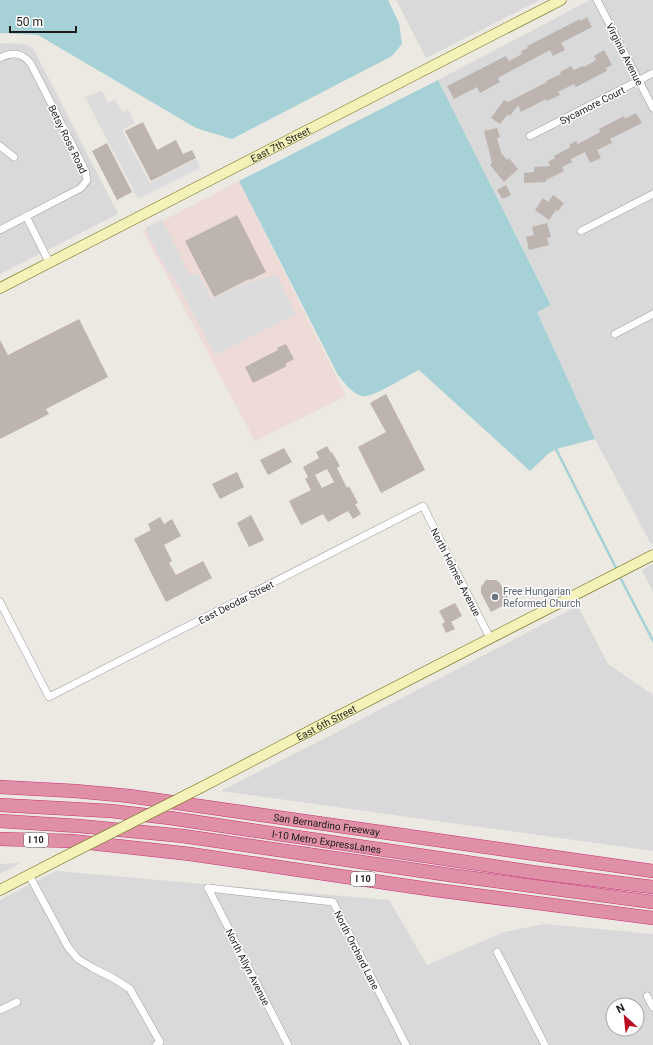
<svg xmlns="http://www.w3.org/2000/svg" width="653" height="1045" font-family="Roboto,sans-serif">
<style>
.residential{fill:#dad9d9;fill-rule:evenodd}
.military{fill:#eedad6}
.parking{fill:#dcdcdc}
.water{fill:#a5d1d7}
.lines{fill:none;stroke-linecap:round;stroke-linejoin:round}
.stream{stroke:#a5d1d7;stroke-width:2.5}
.building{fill:#bdb3af;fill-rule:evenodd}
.street-casing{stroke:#9d9d9d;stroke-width:8}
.secondary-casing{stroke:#69690d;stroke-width:11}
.highway-casing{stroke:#c93175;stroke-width:14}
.street{stroke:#fff;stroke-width:7}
.secondary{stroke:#f4f1b9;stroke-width:10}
.highway{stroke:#df8fa6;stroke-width:13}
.secondary-bridge-casing{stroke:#69690d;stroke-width:11;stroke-linecap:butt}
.secondary-bridge{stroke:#f4f1b9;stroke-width:10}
.worship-dot{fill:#6b7280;stroke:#fff;stroke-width:1.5}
.labels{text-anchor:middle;stroke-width:3;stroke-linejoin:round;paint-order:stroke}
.shield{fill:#fff;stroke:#606060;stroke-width:1}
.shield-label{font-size:9px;font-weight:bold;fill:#1c1c1c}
.street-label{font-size:10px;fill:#1c1c1c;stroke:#fff}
.worship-label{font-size:10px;fill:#5b616d;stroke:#fff;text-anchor:start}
</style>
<rect width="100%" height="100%" fill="#ece8e2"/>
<g class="residential">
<path d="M396,0h144l-114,58z"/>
<path d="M590,0h63v543l-2,1 -56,-105 -58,-127 14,-8 -113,-224z"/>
<path d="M0,43l24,1 9,4 85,166 -118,60z"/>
<path d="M653,564v28l-11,-22z"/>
<path d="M578,606l30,58 45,31v156l-432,-60 118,-60z"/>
<path d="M20,863l-20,11v-10z"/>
<path d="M56,871l333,29 38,65 77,-33 41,-8 108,10v111h-653v-145zM613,1005h24v24h-24z"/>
</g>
<path class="military" d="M239,181l107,215 -91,45 -112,-210z"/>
<g class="parking">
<path d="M102,91l6,12 7,-4 7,13 6,-3 7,14 -13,7 28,53 46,-24 4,9 -62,31 -53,-102z"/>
<path d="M162,219l27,55h9l14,25 30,-15 35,-9 19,39 -81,41 -44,-83 -3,1 -23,-45z"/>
</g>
<g class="water">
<path d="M0,0h388l11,23 3,21 -10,12 -160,83 -36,-11 -158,-93 -38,-2z"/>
<path d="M438,80l113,225 -14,7 58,127 -39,10 -8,5 -18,17 -111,-101c-13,6 -45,28 -57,26 -10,-2 -18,-14 -24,-21l-99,-194z"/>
</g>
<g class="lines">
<g class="stream">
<path d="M556,449l61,121"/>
<path d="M619,575l34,66"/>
</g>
</g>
<g class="building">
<path d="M587,17l5,10 -31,16 4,7 -12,6 -3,-6 -52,28 2,4 -20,11 -3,-6 -23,12 -7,-13 59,-30 3,5 13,-7 -1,-3 7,-3 -1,-2 53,-27 1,2z"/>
<path d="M604,50l8,15 -6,3 1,3 -31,16 -2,-3 -16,8 2,3 -13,6 -1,-2 -25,13 -3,-7 -8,11 -2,-2 -8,10 -9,-6 13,-18 4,2 39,-20 -1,-1 15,-7 -1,-2 11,-6 3,4 9,-4 1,1 12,-7 -2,-4z"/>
<path d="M636,113l6,10 -32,16 2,4 -15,7 4,8 -11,5 -5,-11 -14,7 1,3 -10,5 2,4 -18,9v2l-22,1v-10l10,-1v-5l16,-1 -2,-4 7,-4 -1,-2 17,-9 -2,-2 7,-4 2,3 22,-12 -1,-3 25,-13 1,3z"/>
<path d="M143,122l14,28 19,-10 7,14 9,-4 4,8 -45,23 -26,-50z"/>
<path d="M497,128l3,9 -3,1 4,15 6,7 2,-2 9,11 -14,13 -14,-17 2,-2 -8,-32z"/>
<path d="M107,143l25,49 -15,8 -25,-49z"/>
<path d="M506,185l5,10 -9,4 -5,-9z"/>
<path d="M553,195l11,8 -6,8 -2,-1 -7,10 -14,-10 8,-12 5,4z"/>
<path d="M237,215l29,57 -16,8 -1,-1 -35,18 -29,-56z"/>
<path d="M547,223l4,14 -4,1 2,7 -20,5 -3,-13 8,-2 -2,-8z"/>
<path d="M79,319l29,58 -62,32 3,5 -49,25v-99l8,15z"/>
<path d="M286,344l8,15 -9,5 2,2 -34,17 -8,-16 33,-17 -1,-2z"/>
<path d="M386,394l39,76 -44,23 -23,-46 28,-15 -16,-29z"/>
<path d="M327,446l4,7 1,-1 8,14 -3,2 10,20 2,-2 9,17 -3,1 6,10 -8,5 -5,-8 -20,11 -5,-8 -22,11 -12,-24 22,-11 -6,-11 3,-2 -5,-10 16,-9 -3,-6zM327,469l7,13 -12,6 -7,-13z"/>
<path d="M284,448l8,14 -24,13 -8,-15z"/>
<path d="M237,472l7,15 -24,12 -8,-15z"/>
<path d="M251,515l13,25 -15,7 -12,-24z"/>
<path d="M160,517l4,7 8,-5 9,17 -17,9 8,16 -3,2 7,12 27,-14 9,17 -46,24 -32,-63 17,-9 -3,-6z"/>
<path d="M486,580h10l4,3 10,19 -19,10 -10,-19v-6z"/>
<path d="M455,603l7,13 -11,6 4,7 -9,4 -4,-9 3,-2 -6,-11z"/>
</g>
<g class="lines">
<defs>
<g id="street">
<path d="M597,0l56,108"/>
<path d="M0,58c13,-7 23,-5 31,6l54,106 2,10 -6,8 -81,42"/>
<path d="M530,136l123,-63"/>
<path d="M0,146l14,11"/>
<path d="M26,216l23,46"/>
<path d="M581,231l72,-37"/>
<path d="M615,334l38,-20"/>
<path d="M0,602l49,95 374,-191 67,132"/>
<path d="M29,875l39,72 10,12 15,9 20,10 17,11 30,53 -4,3"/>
<path d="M208,888l125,14 73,143"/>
<path d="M208,888l80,157"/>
<path d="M497,952l48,93"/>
<path d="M647,996l6,11"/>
<path d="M0,1010l17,-8"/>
</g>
<g id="secondary">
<path id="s1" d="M0,288l561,-288"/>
<path id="s2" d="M200,788l119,-62 334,-171"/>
<path d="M0,890l60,-31"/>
</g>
<g id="highway">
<path id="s3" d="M0,787l75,4 54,5 524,75"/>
<path id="s4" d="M0,805l111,6 59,7 369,55 114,14"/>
<path d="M0,821l79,5 104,10 267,39 203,27"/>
<path d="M0,839l72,2 118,13 238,35 225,29"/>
</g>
</defs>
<use href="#street" class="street-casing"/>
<use href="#secondary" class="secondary-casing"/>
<use href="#highway" class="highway-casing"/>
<use href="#street" class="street"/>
<use href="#secondary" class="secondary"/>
<use href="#highway" class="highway"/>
<defs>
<path id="secondary-bridge" d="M60,859l140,-71"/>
</defs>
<use href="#secondary-bridge" class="secondary-bridge-casing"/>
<use href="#secondary-bridge" class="secondary-bridge"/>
</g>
<circle class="worship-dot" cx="495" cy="597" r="4"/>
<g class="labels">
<g class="shield">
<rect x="24" y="833" width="24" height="14" rx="3"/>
<rect x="351" y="872" width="24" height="14" rx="3"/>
</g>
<g class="shield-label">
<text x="36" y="843">I 10</text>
<text x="363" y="882">I 10</text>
</g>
<g class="street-label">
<text transform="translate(625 54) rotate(63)" y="4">Virginia Avenue</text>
<text transform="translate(592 105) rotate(-27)" y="4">Sycamore Court</text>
<text transform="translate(68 139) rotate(64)" y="4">Betsy Ross Road</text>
<text dy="4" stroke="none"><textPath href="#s1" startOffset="315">East 7th Street</textPath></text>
<text transform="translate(456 572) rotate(63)" y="4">North Holmes Avenue</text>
<text transform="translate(236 602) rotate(-27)" y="4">East Deodar Street</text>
<text dy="4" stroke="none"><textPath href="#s2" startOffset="142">East 6th Street</textPath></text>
<text dy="4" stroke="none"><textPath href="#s3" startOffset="329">San Bernardino Freeway</textPath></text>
<text dy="4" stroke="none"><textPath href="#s4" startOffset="329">I-10 Metro ExpressLanes</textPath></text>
<text transform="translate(357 950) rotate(63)" y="4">North Orchard Lane</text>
<text transform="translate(248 967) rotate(63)" y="4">North Allyn Avenue</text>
</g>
<g class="worship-label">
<text x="503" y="595">Free Hungarian<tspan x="503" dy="12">Reformed Church</tspan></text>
</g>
</g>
<g transform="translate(625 1017) rotate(333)"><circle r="19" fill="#ffffff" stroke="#a4a4a4"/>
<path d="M0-3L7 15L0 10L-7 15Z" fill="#b90f21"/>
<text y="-6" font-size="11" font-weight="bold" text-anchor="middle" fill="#1c1c1c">N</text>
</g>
<path d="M10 26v6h66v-6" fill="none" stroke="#1c1c1c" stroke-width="2"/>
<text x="16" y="26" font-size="12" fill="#1c1c1c" stroke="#ffffff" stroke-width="3" paint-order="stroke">50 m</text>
</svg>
